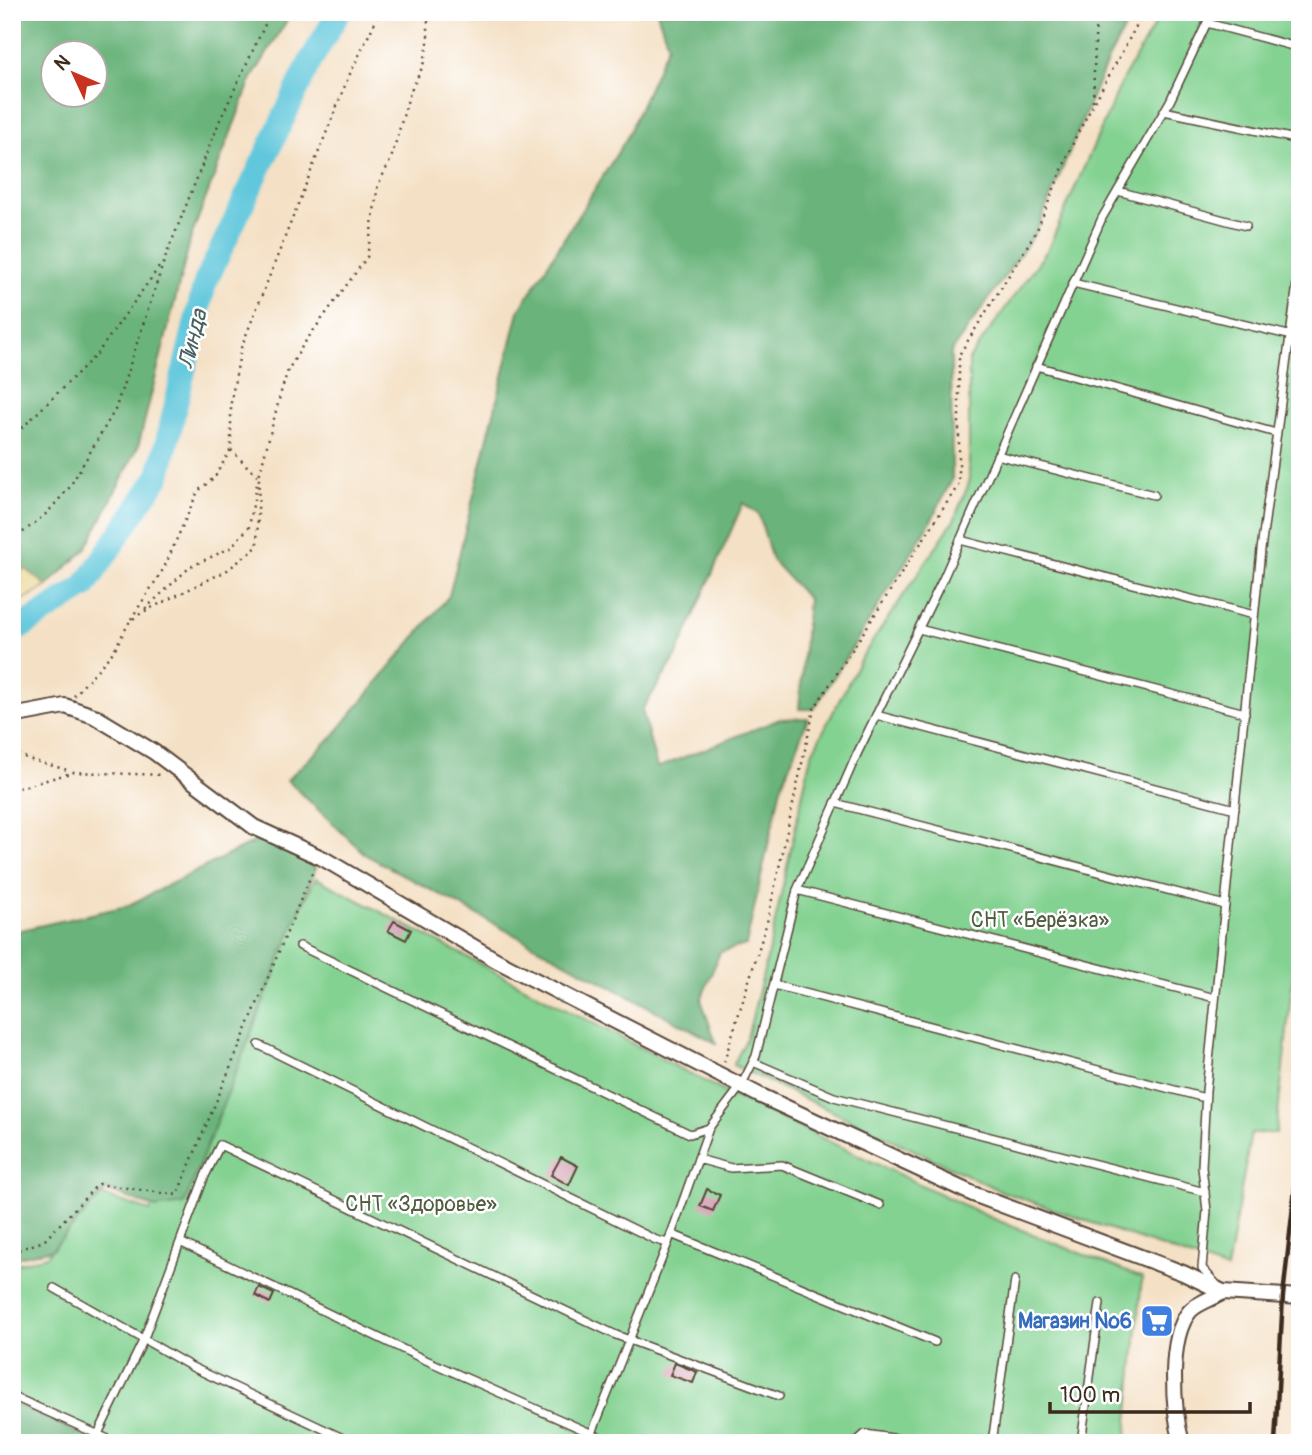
<svg xmlns="http://www.w3.org/2000/svg" width="1312" height="1455" font-family="Pangolin,sans-serif">
<style>
.green{fill:#83d291;stroke:#5f7e58;stroke-width:2}
.forest{fill:#6ab47b;stroke:#526f4c;stroke-width:2;fill-rule:evenodd}
.sand{fill:#eeda9e;stroke:#94825e;stroke-width:2}
.lines{fill:none;stroke-linecap:round;stroke-linejoin:round}
.river{stroke:#60c7dc;stroke-width:24}
.building{fill:#d498af}
.lane-casing{stroke:#574537;stroke-width:10}
.street-casing{stroke:#574537;stroke-width:18}
.path{stroke:#574537;stroke-width:2.5;stroke-dasharray:2 5;stroke-linecap:butt}
.lane{stroke:#fff;stroke-width:7}
.street{stroke:#fff;stroke-width:14}
.rail{stroke:#3b2a1e;stroke-width:4.5}
.labels{text-anchor:middle;stroke-width:5;stroke-linejoin:round;paint-order:stroke}
.park-label{font-size:21px;fill:#515c40;stroke:#fff}
.shop-label{font-size:21px;font-weight:bold;fill:#366cbe;stroke:#fff;text-anchor:end}
.water-label{font-size:23px;font-style:italic;fill:#486160;stroke:#fff}
</style>
<rect width="100%" height="100%" fill="#fff"/>
<filter id="ink" filterUnits="userSpaceOnUse"><feTurbulence type="fractalNoise" baseFrequency=".0143" numOctaves="2"/><feDisplacementMap in="SourceGraphic" scale="14" xChannelSelector="R" yChannelSelector="G"/><feConvolveMatrix kernelMatrix="1 2 1 2 8 2 1 2 1" color-interpolation-filters="sRGB"/></filter>
<filter id="wash" filterUnits="userSpaceOnUse"><feTurbulence type="fractalNoise" baseFrequency=".00686" numOctaves="4" result="noise"/><feDisplacementMap in="SourceGraphic" scale="28" xChannelSelector="R" yChannelSelector="G"/><feGaussianBlur stdDeviation="1.57" result="paint"/><feColorMatrix in="noise" values="0 0 0 0 0 0 0 0 0 0 0 0 0 0 0 0 0 1.4 0 .05"/><feComposite in="paint" operator="in"/></filter>
<g filter="url(#wash)">
<rect width="100%" height="100%" fill="#f4e0c4"/>
<g class="green">
<path d="M1162,12h138v899l-24,222h-25l-24,137 -226,-79 -268,-126 14,-27 22,-88 42,-195 49,-95 94,-140 15,-37v-124l79,-110 75,-170z"/>
<path d="M316,878l411,215 262,124 153,61 -16,165h-1017l-97,-47v-131l35,-9 40,-66 63,21z"/>
</g>
<g class="forest">
<path d="M12,12h280l-41,68 -60,157 -53,210 -52,102 -39,37 -21,-17 -14,6zM52,52h42v42h-42z"/>
<path d="M657,12h477l-26,47 -72,173 -85,120 1,127 -22,44 -116,186h-15l9,-110 -36,-39 -13,-45 -16,-12 -67,154 -34,53 15,58 123,-49 28,-1 -27,69 -35,158 -26,7 -19,48 15,43 -350,-188 -79,-75 47,-45 115,-139 70,-285 107,-172 42,-94z"/>
<path d="M266,836l50,32 -132,336 -28,4 -50,-18 -54,59 -40,10v-327l115,-26z"/>
<path d="M12,1402l88,41h-88z"/>
</g>
<path class="sand" d="M26,569l21,17 -35,20v-31z"/>
<g class="lines">
<path class="river" d="M12,633l72,-46 75,-112 46,-192 106,-223 28,-48"/>
</g>
<g id="blocks">
<g class="building">
<path d="M394,921l17,9 -5,10 -18,-9z"/>
<path d="M561,1157l17,9 -9,19 -18,-10z"/>
<path d="M707,1189l13,6 -7,16 -13,-5z"/>
<path d="M259,1287l15,7 -4,9 -15,-8z"/>
<path d="M675,1363l22,9 -4,11 -23,-8z"/>
</g>
</g>
</g>
<g filter="url(#ink)">
<use href="#blocks" fill-opacity="0" stroke="#574537" stroke-width="2"/>
<g class="lines">
<defs>
<g id="lane">
<path d="M1207,23l93,25"/>
<path d="M1164,111l136,29"/>
<path d="M1118,191l128,35"/>
<path d="M1073,283l215,52"/>
<path d="M1036,366l240,67"/>
<path d="M997,455l157,40"/>
<path d="M960,540l294,75"/>
<path d="M919,629l326,84"/>
<path d="M876,715l359,94"/>
<path d="M835,803l390,102"/>
<path d="M797,890l418,108"/>
<path d="M300,946l390,188 19,-6"/>
<path d="M774,985l431,113"/>
<path d="M259,1045l397,195 12,3"/>
<path d="M753,1062l81,35 371,95"/>
<path d="M698,1159l33,9 51,-3 98,40"/>
<path d="M671,1234l264,108"/>
<path d="M182,1243l237,114 194,86"/>
<path d="M1218,1286l-16,-18 5,-57 -5,-44 4,-76 55,-541 39,-288"/>
<path d="M54,1288l138,79 161,76"/>
<path d="M12,1396l105,47"/>
<path d="M98,1434l45,-93 61,-163 16,-33 396,190 163,61"/>
<path d="M588,1443l80,-200 41,-115 32,-42 15,-30 41,-166 60,-136 86,-175 159,-361 68,-117 42,-89"/>
<path d="M855,1443l10,-9 61,9"/>
<path d="M992,1443l23,-163"/>
<path d="M1081,1443l19,-140"/>
</g>
<g id="street">
<path d="M12,716l53,-10 29,10 60,36 100,75 70,32 172,101 263,135 214,99 210,79 40,19 77,5"/>
<path d="M1182,1443c-9,-32 -15,-105 8,-132 7,-8 24,-13 33,-19"/>
</g>
</defs>
<use href="#lane" class="lane-casing"/>
<use href="#street" class="street-casing"/>
<g class="path">
<path d="M1093,101l3,-89"/>
<path d="M12,438l85,-84 65,-91"/>
<path d="M231,450l27,27"/>
<path d="M12,541l35,-28 22,-25 46,-78 49,-149 56,-141 51,-108"/>
<path d="M145,609l45,-42 40,-19 19,-21 8,-44"/>
<path d="M131,619l33,-51 34,-77 17,-14 16,-28v-48l10,-53 107,-270 32,-66"/>
<path d="M74,696l39,-44 17,-31 13,-9 83,-41 31,-24 2,-71 22,-84 7,-22 15,-25 64,-88 11,-72 13,-26 19,-67 13,-26 5,-23v-31"/>
<path d="M12,750l16,9 43,12"/>
<path d="M12,790l62,-18 89,3"/>
<path d="M724,1062l43,-140 47,-213 145,-225v-129l77,-123 40,-96 68,-124"/>
<path d="M12,1252l32,-11 54,-57 79,11 137,-327"/>
</g>
<use href="#lane" class="lane"/>
<use href="#street" class="street"/>
<path class="rail" d="M1275,1443l8,-147 17,-153"/>
</g>
</g>
<defs>
<symbol id="supermarket-square" viewBox="-11 -11 22 22"><rect x="-9" y="-9" width="18" height="18" rx="4" fill="#3f7fe0" stroke="#fff"/><path d="M-6-5.5h2.5l.6 2H6L4.5 2H-2.5L-4.4-4H-6ZM-1.5 3.2a1.3 1.3 0 1 0 .1 0ZM3 3.2a1.3 1.3 0 1 0 .1 0Z" fill="#fff"/></symbol>
</defs>
<g fill-rule="evenodd">
<use href="#supermarket-square" x="1138" y="1302" width="38" height="38"/>
</g>
<g class="labels">
<g class="park-label">
<text x="1040" y="927">СНТ «Берёзка»</text>
<text x="421" y="1211">СНТ «Здоровье»</text>
</g>
<g class="shop-label">
<text x="1132" y="1328">Магазин №6</text>
</g>
<g class="water-label">
<text transform="translate(192 339) rotate(-76)" y="8">Линда</text>
</g>
</g>
<rect width="1312" height="1455" fill="none" stroke="#fff" stroke-width="42"/>
<g transform="translate(74 74) rotate(314)"><circle r="33" fill="#ffffff" stroke="#b1aaa5" stroke-width="2"/>
<path d="M0-5L12 26L0 18L-12 26Z" fill="#c8321e"/>
<text y="-10" font-size="19" font-weight="bold" text-anchor="middle" fill="#3b2a1e">N</text>
</g>
<path d="M1050 1402v10h200v-10" fill="none" stroke="#3b2a1e" stroke-width="3.5"/>
<text x="1060" y="1402" font-size="21" fill="#3b2a1e" stroke="#ffffff" stroke-width="5" paint-order="stroke">100 m</text>
</svg>
